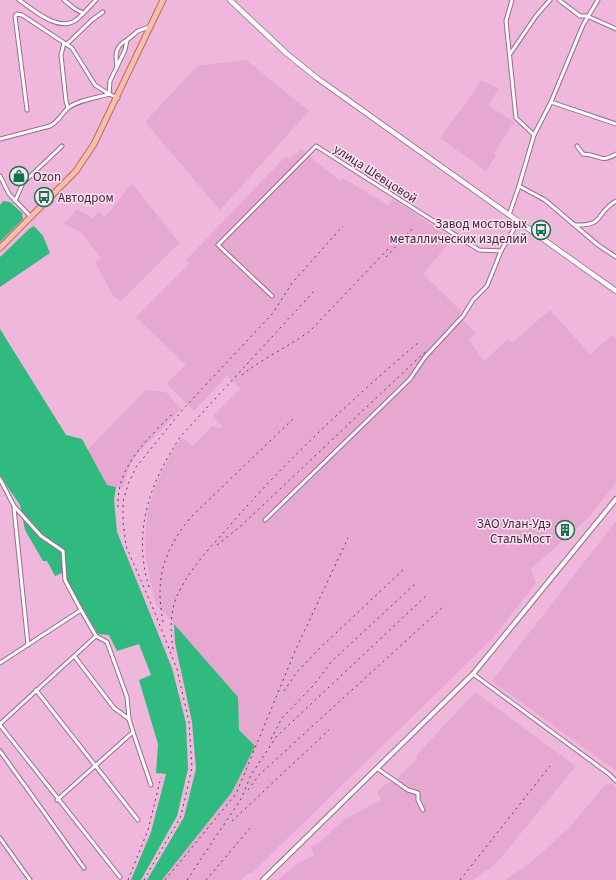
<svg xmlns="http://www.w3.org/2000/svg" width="616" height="880" font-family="'Source Sans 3',sans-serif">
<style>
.built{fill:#e6a8d1}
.green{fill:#31ba7f}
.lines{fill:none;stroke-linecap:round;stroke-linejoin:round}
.minor-casing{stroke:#9c698b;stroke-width:5}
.tertiary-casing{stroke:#9c698b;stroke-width:6}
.secondary-casing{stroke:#9c698b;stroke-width:6}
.primary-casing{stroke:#b56e5d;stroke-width:7}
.minor{stroke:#fff;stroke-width:3}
.tertiary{stroke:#fff;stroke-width:4}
.secondary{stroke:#fff;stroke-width:4.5}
.primary{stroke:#f8beaa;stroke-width:5}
.rail{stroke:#583e4f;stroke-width:1;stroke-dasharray:2 4;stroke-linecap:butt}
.labels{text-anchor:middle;stroke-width:3;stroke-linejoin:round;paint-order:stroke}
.street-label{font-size:13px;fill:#3f2a38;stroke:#ffe1f4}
.poi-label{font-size:13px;fill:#3f2a38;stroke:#ffe1f4;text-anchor:start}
</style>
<rect width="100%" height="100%" fill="#efb7db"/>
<g class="built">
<path d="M246,60l63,51 -89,99 -75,-88 52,-56z"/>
<path d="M482,80l17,9 -11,16 26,17 -20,31 2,2 -10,16 -46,-33z"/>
<path d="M301,149l39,32 3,-3 45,27 5,-6 59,40 -29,35 38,37 -2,5 17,17 -7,7 15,21 24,-22 4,4 38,-33 40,44 23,-19 3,4v144l-28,35 -57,51 5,14 -45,57 -239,233h-5l-5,7h-80l70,-88 7,-62 -1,-33 -82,-93 -10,-43 -1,-23 2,-25 10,-32 12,-24 13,-20 11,9 19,-20 9,2 1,-2 -9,-10 27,-27 -13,-13 -33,35 -25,-25 -1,-4 18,-17 -50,-48 53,-53 -3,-4 100,-104 4,3z"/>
<path d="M132,183l47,60 -58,58 -7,-4 -19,-35 6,-4 -21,-27 -16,-7 13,-15 16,9 6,-7 6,6z"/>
<path d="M146,390l20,2 15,17 -43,44 -8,13 -7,22 -16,-3 -20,-35z"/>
<path d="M616,521v250l-124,-90z"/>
<path d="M475,692l101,74 -81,99 -23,15h-194l19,-16 17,-9 -3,-8 9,-5 23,-22 38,-20 -4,-8 7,-7 10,-4 24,-23 -2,-2z"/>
<path d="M612,784l4,4v92h-111l24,-16 39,-35 37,-44z"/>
</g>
<g class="green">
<path d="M3,201l7,1 12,11 1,6 -23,23v-37z"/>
<path d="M34,226l9,10 7,17 -50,34v-30l30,-29z"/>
<path d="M0,329l66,106 16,4 25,46 9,2 -2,12 3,33 55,136 14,55 2,46 -11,47 -36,64h-10l20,-48 15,-58 -10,-1 2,-29 -19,-64 12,-5 -12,-31 -22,7 -8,-16 -11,-1 -36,-61 -7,3 -8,-15h-4l-18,-31 -5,-25 -20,-29z"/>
<path d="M174,624l64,73 1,33 16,16 -23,46 -70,88h-15l37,-63 12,-48 -4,-47 -17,-79z"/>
</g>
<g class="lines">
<defs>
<g id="minor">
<path d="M19,0c14,9 39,33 57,20 7,-5 13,-13 20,-20"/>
<path d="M64,0l11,9 8,4"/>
<path d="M559,0l21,16h7l29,13"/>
<path d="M64,43l-3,12 5,46 2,7"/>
<path d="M67,44l25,-24 11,-8"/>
<path d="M510,54l26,-38 14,-16"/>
<path d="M117,67c-2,-12 -2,-21 10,-27"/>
<path d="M109,94l1,-13 15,-31 2,-10 11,-9 11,-4"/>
<path d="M551,102l32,-77 15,-25"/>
<path d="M27,110l-12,-94 2,-2 5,1 50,33 23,37 14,9"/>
<path d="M534,135l17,-33 65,22"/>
<path d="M0,139l50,-13c8,-4 11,-11 17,-17 10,-9 30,-11 42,-15l9,4"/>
<path d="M577,146l6,8c16,0 17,10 33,0"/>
<path d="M0,176l9,18 22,23"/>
<path d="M519,186l26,14 53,45 18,12"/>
<path d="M15,201l8,-18 39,-37"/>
<path d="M509,215l10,-29 15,-51 -18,-17 -10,-97 6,-21"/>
<path d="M574,225c32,1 20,-11 42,-24"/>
<path d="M272,296l-54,-51 98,-99 163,104 22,1 17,-29"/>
<path d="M0,479l14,27 27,30 22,15 2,29 16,30 -81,53"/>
<path d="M14,508l14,137"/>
<path d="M265,520l145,-141 15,-22 38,-41 10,-16 14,-14 14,-35"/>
<path d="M75,657l39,51 15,11"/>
<path d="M473,674l136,100 7,7"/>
<path d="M36,690l102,130"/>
<path d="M0,724l96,-88 -15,-26"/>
<path d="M0,725l120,152"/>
<path d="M133,732l18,53"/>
<path d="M0,751l84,117"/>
<path d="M378,769l30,21 10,3v7l5,10"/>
<path d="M57,800l76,-68 -4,-13 -2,-22 -20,-55 -11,-6"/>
<path d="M0,838l30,42"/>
</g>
<path id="tertiary" d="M263,880l210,-206 143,-175"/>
<path id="secondary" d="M230,0l56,53 31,25 299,213"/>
<path id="primary" d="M0,248l76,-77 18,-27 69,-144"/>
</defs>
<use href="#minor" class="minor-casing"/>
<use href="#tertiary" class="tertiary-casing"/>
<use href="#secondary" class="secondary-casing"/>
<use href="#primary" class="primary-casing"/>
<use href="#minor" class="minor"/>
<use href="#tertiary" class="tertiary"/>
<use href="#secondary" class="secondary"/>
<use href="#primary" class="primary"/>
<g class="rail">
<path d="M386,257l28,-30"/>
<path d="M242,375c21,-17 46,-28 68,-44l78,-82"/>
<path d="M118,507c-2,-41 30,-68 56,-95"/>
<path d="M217,545l25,-20 185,-175"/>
<path d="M149,587c-17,-56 1,-105 32,-151l134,-146"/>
<path d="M163,622c-8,-44 0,-69 27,-104l103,-99"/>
<path d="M173,649c-3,-19 -3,-36 4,-53 11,-25 31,-46 49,-66 58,-68 125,-130 193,-188"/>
<path d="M284,691l13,-19 23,-24 84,-79"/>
<path d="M271,739l11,-21 31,-32 19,-25 85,-79"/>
<path d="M248,790l11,-15 185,-169"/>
<path d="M232,821l97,-91"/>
<path d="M128,880l20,-50 13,-53"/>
<path d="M144,880l37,-64 11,-48 -3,-46 -12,-53 -22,-56 -29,-67 -3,-24v-20l5,-18 8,-17 48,-59 89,-95 19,-30 51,-57"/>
<path d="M165,880l71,-86 60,-145 52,-111"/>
<path d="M187,880l54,-81 10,-24 25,-38 152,-143"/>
<path d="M206,880l46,-54"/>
<path d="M460,880l90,-114"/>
</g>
</g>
<defs>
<symbol id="shop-ring" viewBox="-11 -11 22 22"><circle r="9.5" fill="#ffe1f4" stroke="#10754c" stroke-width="1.5"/><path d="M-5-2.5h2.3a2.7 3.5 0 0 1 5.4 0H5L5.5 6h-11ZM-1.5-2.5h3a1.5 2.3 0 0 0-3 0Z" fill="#10754c"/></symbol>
<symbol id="bus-ring" viewBox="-11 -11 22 22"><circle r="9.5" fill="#ffe1f4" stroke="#10754c" stroke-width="1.5"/><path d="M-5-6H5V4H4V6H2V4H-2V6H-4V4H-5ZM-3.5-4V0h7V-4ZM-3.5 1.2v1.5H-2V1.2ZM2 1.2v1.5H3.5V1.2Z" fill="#10754c"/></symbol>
<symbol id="building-ring" viewBox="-11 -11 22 22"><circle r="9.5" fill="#ffe1f4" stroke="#10754c" stroke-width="1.5"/><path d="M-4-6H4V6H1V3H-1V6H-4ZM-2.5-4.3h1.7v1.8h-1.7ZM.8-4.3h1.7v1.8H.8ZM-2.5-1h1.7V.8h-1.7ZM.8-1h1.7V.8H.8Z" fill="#10754c"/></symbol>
</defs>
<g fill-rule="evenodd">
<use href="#shop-ring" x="8" y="165" width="22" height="22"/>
<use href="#bus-ring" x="33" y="186" width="22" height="22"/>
<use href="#bus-ring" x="530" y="219" width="22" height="22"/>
<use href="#building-ring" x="554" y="519" width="22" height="22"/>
</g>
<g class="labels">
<g class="street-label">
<text transform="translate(376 173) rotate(33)" y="5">улица Шевцовой</text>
</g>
<g class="poi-label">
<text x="33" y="181">Ozon</text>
<text x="58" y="202">Автодром</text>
<text x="527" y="228" text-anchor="end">Завод мостовых<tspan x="527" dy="15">металлических изделий</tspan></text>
<text x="551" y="528" text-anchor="end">ЗАО Улан-Удэ<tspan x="551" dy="15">СтальМост</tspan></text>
</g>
</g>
</svg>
